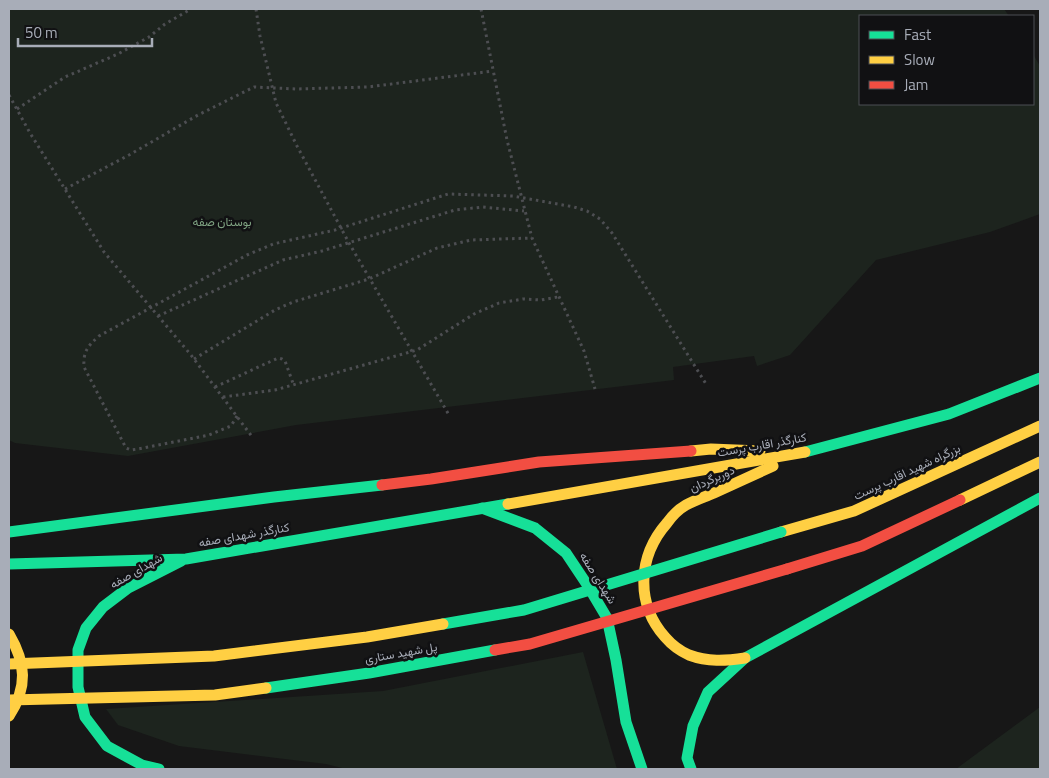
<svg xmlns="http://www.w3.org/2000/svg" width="1049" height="778" font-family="'Titillium Web',Vazirmatn,sans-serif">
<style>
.green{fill:#1d241e}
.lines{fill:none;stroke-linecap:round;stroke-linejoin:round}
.path{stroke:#4d4e52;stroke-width:3;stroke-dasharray:2.5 4;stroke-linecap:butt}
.fast{stroke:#16e098;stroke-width:11}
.slow{stroke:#ffcf43;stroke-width:11}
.jam{stroke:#f24e42;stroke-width:11}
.fast-bridge{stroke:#16e098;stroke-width:11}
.slow-bridge{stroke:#ffcf43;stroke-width:11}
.jam-bridge{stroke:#f24e42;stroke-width:11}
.labels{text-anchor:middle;stroke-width:5;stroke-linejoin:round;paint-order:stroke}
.park-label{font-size:12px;fill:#7fa382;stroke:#111113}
.street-label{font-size:12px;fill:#a8adb8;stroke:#111113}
</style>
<rect width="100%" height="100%" fill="#171717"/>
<g class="green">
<path d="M9,9h995l5,7h-149v88h173v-50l7,12v148l-50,18 -114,28 -86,95 -33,11 -3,-10 -81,11 1,13 -378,45 -168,31 -113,-13 -6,-3z"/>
<path d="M583,652l34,117h-271l-20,-5 -147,-18 -61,-21 -12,-16 277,-18z"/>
<path d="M1040,707v62h-84z"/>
</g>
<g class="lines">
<g class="path">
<path d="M256,9l4,27 16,67 21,43 52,97 100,172"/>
<path d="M481,9l26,131 25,98 52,113 11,38"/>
<path d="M9,95l21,38 74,119 87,103 62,83"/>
<path d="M17,109l48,-32 53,-23 31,-17 16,-13 26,-15"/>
<path d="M65,189l64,-34 69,-40 56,-28 42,2 72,-2 125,-16"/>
<path d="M158,316l125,-56 39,-9 133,-41 28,-3 41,4"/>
<path d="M194,359l81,-49 18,-8 76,-23 68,-31 34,-8 61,-2"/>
<path d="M215,387l63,-29 4,1 3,2 9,25"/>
<path d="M223,397l52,-7 142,-40 57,-36 25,-11 24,-4 18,1 17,-3"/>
<path d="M237,416l-6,10 -22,9 -71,14 -7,1 -5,-2 -42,-81c-1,-16 4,-21 15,-31l148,-81 26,-11 62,-14 113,-36 65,2 61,11 13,4 13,8 12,14 94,151"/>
</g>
<g class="fast">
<path d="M805,452l144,-38 91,-36"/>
<path d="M482,508l53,20 31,25 22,33 19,32 9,42 10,62 16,47"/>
<path d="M9,532l265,-35 108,-12"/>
<path d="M9,564l177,-5 322,-55"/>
<path d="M159,769l-17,-4 -35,-19 -22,-29 -7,-30v-37l8,-22 17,-21 25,-19 53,-27"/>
<path d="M691,769l-4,-11 6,-32 15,-34 37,-34 295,-160"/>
</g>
<g class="slow">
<path d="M691,451l20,-2 49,2"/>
<path d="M960,500l80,-38"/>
<path d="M508,504l297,-52"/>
<path d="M781,532l73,-21 186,-85"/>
<path d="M9,634c17,29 19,53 0,82"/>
<path d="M745,658c-20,3 -37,4 -56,-3 -9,-4 -18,-11 -24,-18 -30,-34 -27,-81 2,-114 5,-7 12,-14 19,-18 9,-5 19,-8 28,-12 20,-9 39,-18 59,-27"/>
</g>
<g class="jam">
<path d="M382,485l49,-6 108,-17 152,-11"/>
<path d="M787,569l75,-23 98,-46"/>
</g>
<g class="fast-bridge">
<path d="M443,624l81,-14 257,-78"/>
<path d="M266,688l103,-15 126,-23"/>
</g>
<g class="slow-bridge">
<path d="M9,664l205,-8 153,-19 76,-13"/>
<path d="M9,700l206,-5 51,-7"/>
</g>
<path class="jam-bridge" d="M495,650l35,-6 257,-75"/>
</g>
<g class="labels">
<g class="park-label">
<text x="222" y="226">بوستان صفه</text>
</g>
<g class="street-label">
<text transform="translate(762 445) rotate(-10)" y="4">کنارگذر اقارب پرست</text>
<text transform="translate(907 472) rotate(-25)" y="4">بزرگراه شهید اقارب پرست</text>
<text transform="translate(712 479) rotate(-24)" y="4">دوربرگردان</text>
<text transform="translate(244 535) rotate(-10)" y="4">کنارگذر شهدای صفه</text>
<text transform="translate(136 571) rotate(-30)" y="4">شهدای صفه</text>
<text transform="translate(598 578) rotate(58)" y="4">شهدای صفه</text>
<text transform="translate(401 653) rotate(-10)" y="4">پل شهید ستاری</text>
</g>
</g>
<rect width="1049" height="778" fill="none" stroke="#a8adb8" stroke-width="20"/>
<rect x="859" y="15" width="175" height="90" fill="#111113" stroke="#4d4f55"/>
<rect x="869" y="31" width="25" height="8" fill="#16e098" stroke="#4d4f55"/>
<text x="904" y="40" font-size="15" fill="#a8adb8">Fast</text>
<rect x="869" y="56" width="25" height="8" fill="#ffcf43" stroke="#4d4f55"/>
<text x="904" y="65" font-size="15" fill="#a8adb8">Slow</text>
<rect x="869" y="81" width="25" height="8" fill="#f24e42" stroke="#4d4f55"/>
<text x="904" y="90" font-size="15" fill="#a8adb8">Jam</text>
<path d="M18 38v8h134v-8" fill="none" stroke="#a8adb8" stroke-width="2.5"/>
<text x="25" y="38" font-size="15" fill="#a8adb8" stroke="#111113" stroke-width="4" paint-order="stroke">50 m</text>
</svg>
